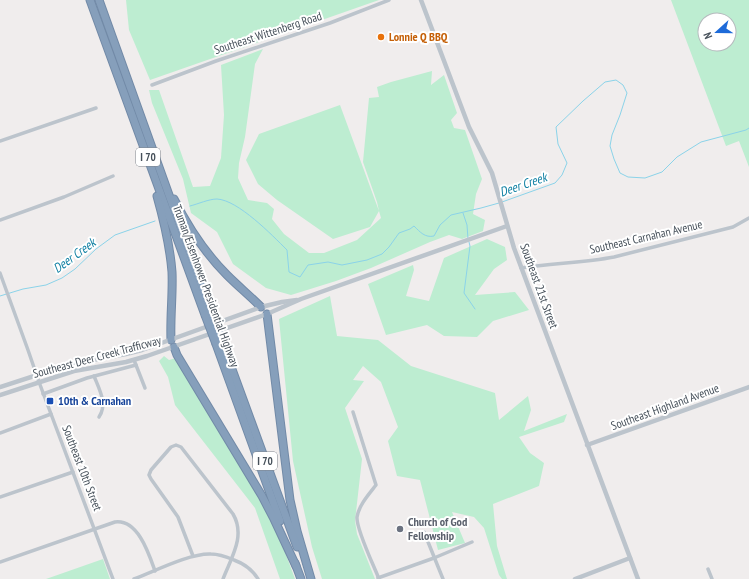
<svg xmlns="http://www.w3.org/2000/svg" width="749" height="579" font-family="'PT Sans Narrow',sans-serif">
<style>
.green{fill:#bdedd1;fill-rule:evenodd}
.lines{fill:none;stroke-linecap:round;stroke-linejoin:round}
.stream{stroke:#8bd3e9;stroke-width:1}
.motorway-casing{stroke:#728aa7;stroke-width:9}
.minor{stroke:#bcc4cc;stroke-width:3.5}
.tertiary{stroke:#bcc4cc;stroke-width:4.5}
.motorway{stroke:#869fbb;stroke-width:7}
.motorway-bridge-casing{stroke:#728aa7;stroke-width:9;stroke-linecap:butt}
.motorway-bridge{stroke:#869fbb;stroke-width:7}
.food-dot{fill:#e8710a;stroke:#fff;stroke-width:1.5}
.transit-dot{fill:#1a4fb4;stroke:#fff;stroke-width:1.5}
.worship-dot{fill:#6b7280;stroke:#fff;stroke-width:1.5}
.labels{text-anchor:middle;stroke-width:4;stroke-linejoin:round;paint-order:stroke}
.shield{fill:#fff;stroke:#7e848c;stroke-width:1}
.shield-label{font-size:11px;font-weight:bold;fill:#46505a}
.street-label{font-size:12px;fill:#46505a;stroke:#fff}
.food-label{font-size:12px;font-weight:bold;fill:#c56008;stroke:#fff;text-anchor:start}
.transit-label{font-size:12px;font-weight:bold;fill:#164399;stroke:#fff;text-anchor:start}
.worship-label{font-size:12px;font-weight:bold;fill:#5b616d;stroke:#fff;text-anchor:start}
.water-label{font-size:13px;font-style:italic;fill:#1080a3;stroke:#fff}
</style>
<rect width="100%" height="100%" fill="#f0eded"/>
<g class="green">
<path d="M126,0h253l-229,80 -21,-50z"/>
<path d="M671,0h78v167l-10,-26 -13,5zM705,20h24v24h-24z"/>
<path d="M263,49l-8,15 -10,73 -6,26 -1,15 10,22 19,3 7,6 -2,10 12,15 25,19h15l33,-13 24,-22 -2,-7 -9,16 -37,12 -56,-39 -19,-16 -12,-24 13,-26 81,-29 39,106 -2,-9 -14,-40 6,-64 10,-1 -2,-10 14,-5 41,-11 -1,14 13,-10 13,38 -6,7 3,8 11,2 17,49 -6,15 -3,20 12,6 -2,11 -21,8 -13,-4 -19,7 -59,26 -35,13 -45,14 -25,-7 -33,-24 -16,-32 -26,-19 -8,-34 -31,-76 -3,-13h10l34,97 17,-1 11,-28 3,-43 -3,-50z"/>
<path d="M487,239l18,8 2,13 -13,9 -19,26 40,-3 14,18 -36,11 -16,16 -33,-1 -17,-11 -41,10 -18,-51 45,-19 1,5 -8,26 23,5 15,-43z"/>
<path d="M330,296l7,40 41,4 33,26 84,27 4,27 29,-24 3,14 -7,21 43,-17 -3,8 -45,15 11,16 14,10 -5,23 -46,18 4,42 10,33h-5l-3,-4 -15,-47 -10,-11 -22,-5 13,31 -27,7 -18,-70 -23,-4 -9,-35 10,-14 -17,-45 -18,-16 -10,14 11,1 -19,27 17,51 -7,62 2,13 18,45h-53l-10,-32 -19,-86 -14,-142z"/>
<path d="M164,356l5,4 7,-2 81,134 21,41 17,46h-15l-25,-71 -80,-103 -7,-28 -9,-16z"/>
<path d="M103,559l7,20h-64z"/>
</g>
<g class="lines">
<g class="stream">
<path d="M502,202l53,-19 7,-8 5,-12 -9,-19 -2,-17 27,-26 22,-19 11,-2 7,5 4,8 -7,22 -8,20 -2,11 4,13 6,14 8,4 17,1 17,-6 15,-15 24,-15 45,-12 3,-2"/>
<path d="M190,206c8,-2 19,-7 27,-7 21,1 55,36 70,51l2,22 11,5 8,-12 20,-3 14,3 25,-5 15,-6 7,-7 10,-14 11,-4 4,-3c6,6 11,12 20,10l6,-11 11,-10 30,-7 18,-5"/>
<path d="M463,213l4,12 1,14"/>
<path d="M469,242l1,4 -6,47 11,16"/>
<path d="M0,296l23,-7 23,-4 16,-7 13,-9 21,-20 19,-14 40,-14"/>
</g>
<defs>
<g id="motorway">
<path d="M90,0l115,315"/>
<path d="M99,0l112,312"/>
<path d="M157,196c7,25 13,50 15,76 1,22 -2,45 -1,68"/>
<path d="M174,199c14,28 31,54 53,76 11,11 23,21 34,32"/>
<path d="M267,314l23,186 7,31 14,48"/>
<path d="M222,342l75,205"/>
<path d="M216,344l64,177"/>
<path d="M174,347l3,8 85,141 12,23 22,47"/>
<path d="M295,563l6,16"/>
</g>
</defs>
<use href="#motorway" class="motorway-casing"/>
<g class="minor">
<path d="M152,85l64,-24 114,-38 59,-23"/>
<path d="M0,141l96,-33"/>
<path d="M0,220l64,-23 49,-21"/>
<path d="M521,268c31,-5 62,-5 93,-11l119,-30 16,-9"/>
<path d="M0,273l28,77 11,32 74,197"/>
<path d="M134,360l11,28"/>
<path d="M94,376c5,13 14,28 5,41"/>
<path d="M43,394l44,-16 49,-13"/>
<path d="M353,412l23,73c-7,9 -17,20 -19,32 -1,12 17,49 22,62"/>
<path d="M0,433l51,-19"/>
<path d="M0,497l73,-25"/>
<path d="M424,532l19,47"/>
<path d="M193,556l-15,-39 -27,-38 -2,-4 2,-5 20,-23 5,-2 5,2 52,67c13,22 -2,44 -10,65"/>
<path d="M0,562l115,-40c23,-3 34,32 40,49"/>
<path d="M708,569l4,10"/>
<path d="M378,578l56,-20 38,-16"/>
<path d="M134,579c21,-8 56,-26 77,-25 8,0 16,3 23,6 11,4 18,9 24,19"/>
</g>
<g class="tertiary">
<path d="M421,0l48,127 23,46 22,75 124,331"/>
<path d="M0,387l71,-23 55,-10 16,-4 119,-43 21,-5 15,-2"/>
<path d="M0,395l74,-24 52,-9 21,-6 120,-42 34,-15 206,-73"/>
<path d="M587,445l162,-58"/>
<path d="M575,579l55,-21"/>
</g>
<use href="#motorway" class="motorway"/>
<defs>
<g id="motorway-bridge">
<path d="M211,312l11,30"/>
<path d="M205,315l11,29"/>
</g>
</defs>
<use href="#motorway-bridge" class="motorway-bridge-casing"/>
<use href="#motorway-bridge" class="motorway-bridge"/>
</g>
<circle class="food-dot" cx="381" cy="37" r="4"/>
<rect class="transit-dot" x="46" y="397" width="8" height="8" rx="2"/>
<circle class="worship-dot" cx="400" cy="529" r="4"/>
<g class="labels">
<g class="shield">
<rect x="136" y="148" width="24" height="18" rx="3"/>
<rect x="253" y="452" width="24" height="18" rx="3"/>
</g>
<g class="shield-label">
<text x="148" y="161">I 70</text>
<text x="265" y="465">I 70</text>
</g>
<g class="street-label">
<text transform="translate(268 33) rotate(-18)" y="4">Southeast Wittenberg Road</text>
<text transform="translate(646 237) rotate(-13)" y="4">Southeast Carnahan Avenue</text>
<text transform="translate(206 286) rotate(70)" y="4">Truman/Eisenhower Presidential Highway</text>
<text transform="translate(539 286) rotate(70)" y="4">Southeast 21st Street</text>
<text transform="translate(97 357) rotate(-15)" y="4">Southeast Deer Creek Trafficway</text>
<text transform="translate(665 407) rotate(-20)" y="4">Southeast Highland Avenue</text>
<text transform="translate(82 468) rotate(69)" y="4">Southeast 10th Street</text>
</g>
<g class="food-label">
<text x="389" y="41">Lonnie Q BBQ</text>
</g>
<g class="transit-label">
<text x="58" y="405">10th &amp; Carnahan</text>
</g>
<g class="worship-label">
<text x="408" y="526">Church of God<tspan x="408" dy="14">Fellowship</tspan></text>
</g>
<g class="water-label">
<text transform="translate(523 184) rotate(-19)" y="5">Deer Creek</text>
<text transform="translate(74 255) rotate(-36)" y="5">Deer Creek</text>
</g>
</g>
<g transform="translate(717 32) rotate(249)"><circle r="19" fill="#ffffff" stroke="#b5b9bd"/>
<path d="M0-3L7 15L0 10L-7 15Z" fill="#1e6bd9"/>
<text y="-6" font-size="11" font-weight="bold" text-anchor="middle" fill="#46505a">N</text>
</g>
</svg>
